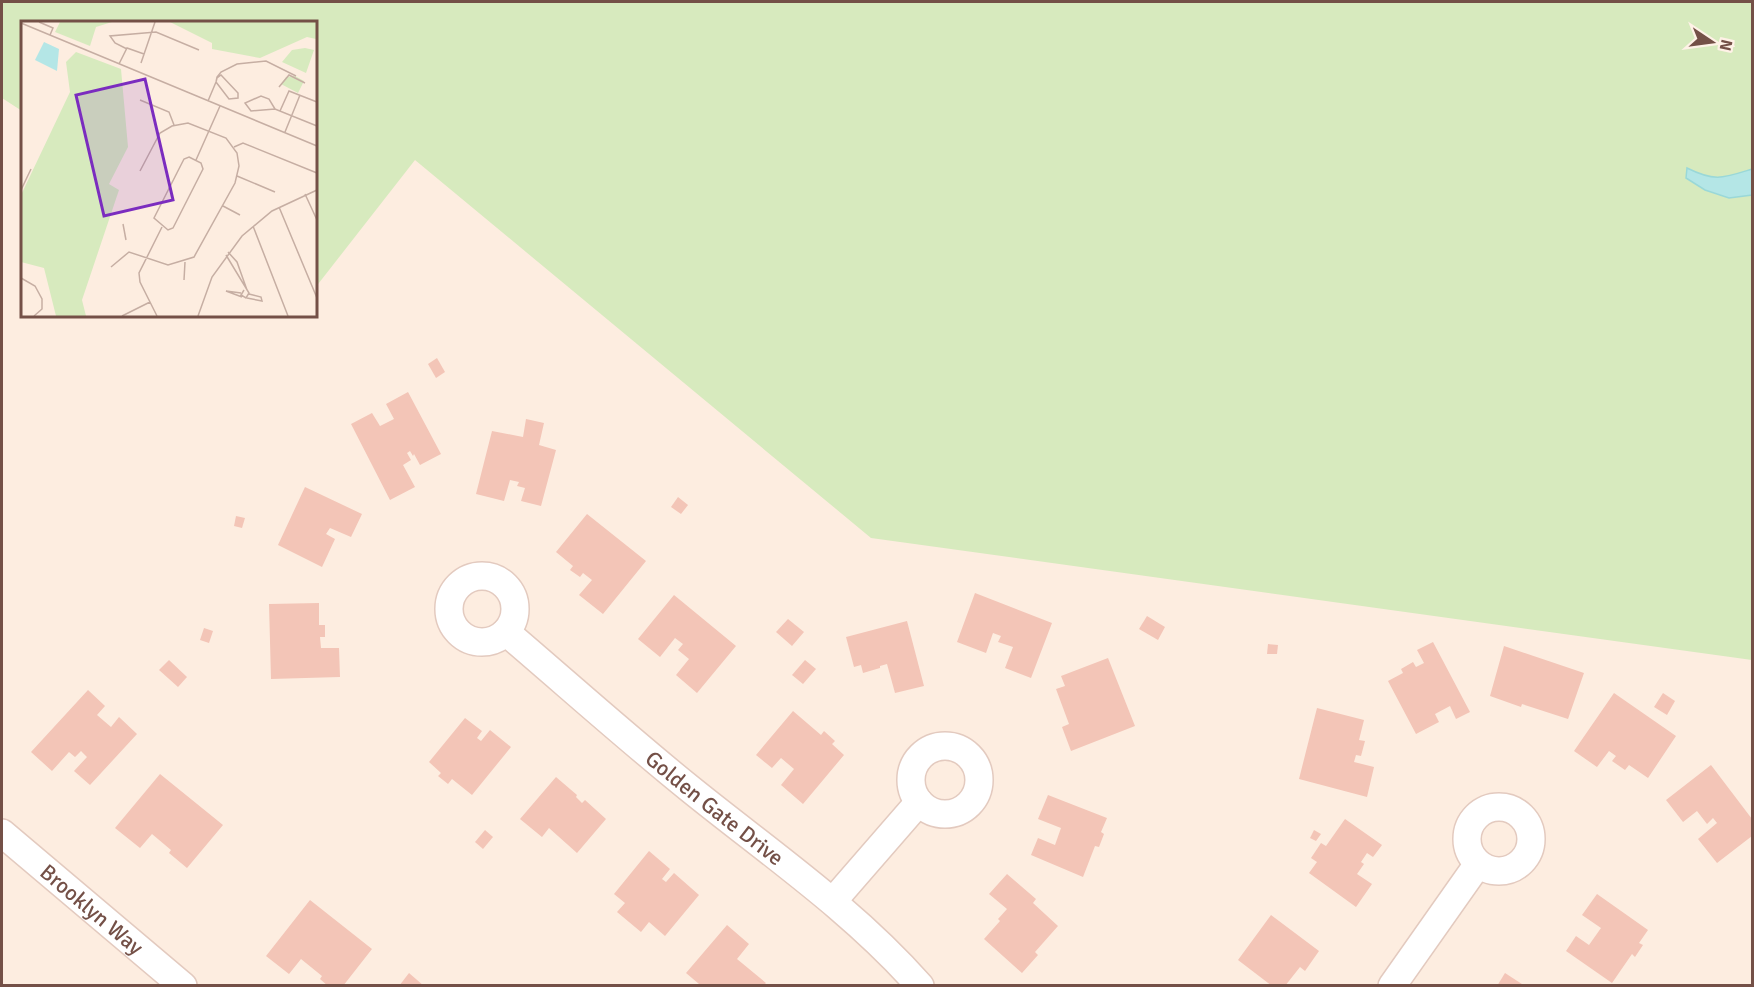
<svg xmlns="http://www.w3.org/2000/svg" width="1754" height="987" font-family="Signika,sans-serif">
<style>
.green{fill:#d7eabe}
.water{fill:#b4e6e6;stroke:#9ad8d8;stroke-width:1.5}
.building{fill:#f3c5b7}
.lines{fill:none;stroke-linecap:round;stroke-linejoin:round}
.minor-casing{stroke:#e3cabf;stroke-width:30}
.minor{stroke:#fff;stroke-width:27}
.labels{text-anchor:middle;stroke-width:4.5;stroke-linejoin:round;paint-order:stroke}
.street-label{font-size:22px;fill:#745047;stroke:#fff2e7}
.inset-road{fill:none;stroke:#c6aea3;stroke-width:1.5}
.view{fill:#7b2cbf;fill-opacity:0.15;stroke:#7b2cbf;stroke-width:3}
.inset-edge{fill:none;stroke:#745047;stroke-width:3}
</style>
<rect width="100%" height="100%" fill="#fdede0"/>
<path class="green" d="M2,2h1750v658l-881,-122 -456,-378 -100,128v-266h-293v89l-20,-13z"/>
<path class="water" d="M1687,168c28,14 36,10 65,1v26l-23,3 -24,-8 -19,-12z"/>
<g class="building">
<path d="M437,358l8,14 -9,6 -8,-14z"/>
<path d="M408,392l33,62 -21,11 -6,-11 -1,2 -3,-5 -3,2 4,7 -8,5 12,22 -25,13 -39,-76 21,-11 8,13 14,-7 -8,-15z"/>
<path d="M526,419l18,4 -5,22 17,5 -15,56 -20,-5 4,-13 -8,-2 2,-4 -9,-2 -6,21 -28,-7 16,-63 31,6z"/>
<path d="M305,487l57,27 -11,23 -21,-9 -4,6 9,5 -13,28 -44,-22z"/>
<path d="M678,497l10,8 -7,9 -10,-7z"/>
<path d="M587,514l59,47 -43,53 -24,-19 13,-15 -9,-7 -3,4 -10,-7 3,-4 -17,-14z"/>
<path d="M236,516l9,2 -3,10 -8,-2z"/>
<path d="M975,593l77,30 -21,55 -26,-10 8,-21 -15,-5 3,-6 -8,-3 -7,20 -29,-11z"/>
<path d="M674,595l62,51 -39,47 -21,-18 13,-16 -11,-9 5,-6 -8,-6 -15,19 -22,-18z"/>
<path d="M319,603v22h6v12h-5l1,11h18l1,29 -69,2 -2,-75z"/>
<path d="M1147,616l18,11 -7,13 -19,-11z"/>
<path d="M788,619l16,13 -12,14 -16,-14z"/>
<path d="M907,621l17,65 -29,7 -8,-29 -7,2v2l-17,5 -2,-8 -7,2 -8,-30z"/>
<path d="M204,628l9,3 -4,12 -9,-3z"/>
<path d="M1433,642l37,70 -14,7 -6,-13 -15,8 4,8 -23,12 -28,-53 15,-8 -2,-4 12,-7 3,5 8,-4 -7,-13z"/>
<path d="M1268,644l10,1 -1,9h-10z"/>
<path d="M1504,646l80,27 -16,46 -46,-15 -1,3 -31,-11z"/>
<path d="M1108,658l27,68 -64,25 -9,-24 7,-3 -13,-35 9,-3 -4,-10z"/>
<path d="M169,660l18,17 -9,10 -19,-17z"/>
<path d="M805,660l11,9 -13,15 -11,-9z"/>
<path d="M88,690l17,16 -8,9 14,12 8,-10 18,17 -47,51 -16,-14 13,-14 -6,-6 -6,6 -6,-5 -17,19 -21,-19z"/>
<path d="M1614,693l62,43 -28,42 -19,-13 -4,5 -13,-9 4,-5 -7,-5 -12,16 -23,-16z"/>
<path d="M1663,693l12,8 -8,14 -13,-8z"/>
<path d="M1317,708l47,12 -5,20 6,1 -4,15 -5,-1 -2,7 20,5 -7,30 -68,-18z"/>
<path d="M793,711l28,24 3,-4 11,10 -3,3 12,11 -41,49 -22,-19 13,-16 -13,-11 -9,10 -16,-13z"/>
<path d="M465,718l17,13 -5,7 4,3 9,-11 21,17 -39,48 -20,-16 -4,5 -10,-8 3,-3 -12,-11z"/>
<path d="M1711,765l41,54v17l-35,27 -19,-24 19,-16 -4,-5 -6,6 -10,-13 -14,11 -17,-22z"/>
<path d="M160,774l63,51 -36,43 -18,-15 2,-3 -19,-16 -12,14 -25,-20z"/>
<path d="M556,777l21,18 -1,2 6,6 3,-3 21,19 -29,34 -28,-25 -7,9 -22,-18z"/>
<path d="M1048,795l59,23 -6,14 3,2 -5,13 -4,-1 -12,31 -52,-22 7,-17 17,7 6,-17 -23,-9z"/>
<path d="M1345,819l37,26 -9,12 -6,-4 -6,9 3,2 -7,10 15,10 -16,23 -47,-34 8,-11 -6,-4 10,-15 5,3z"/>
<path d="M485,830l8,7 -10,12 -8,-7z"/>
<path d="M1314,830l7,4 -5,7 -6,-3z"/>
<path d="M649,851l21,18 -8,10 4,3 8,-9 25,22 -34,41 -16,-14 -8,10 -24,-20 8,-9 -11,-9z"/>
<path d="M1007,874l29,25 -3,4 25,23 -23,26 3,3 -16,18 -38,-34 16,-18 -2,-2 9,-10 -18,-15z"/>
<path d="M1597,894l51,36 -9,13 4,2 -8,12 -3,-3 -20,29 -46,-32 10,-15 13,9 12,-17 -19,-13z"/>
<path d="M310,900l62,49 -29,37h-15l-8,-7 2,-3 -21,-17 -12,15 -23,-18z"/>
<path d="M1271,915l48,36 -14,20 -5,-4 -15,19h-13l-34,-26z"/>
<path d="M727,925l22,19 -12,15 29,24 -3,3h-65l1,-2 -13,-11z"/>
<path d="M409,973l15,13h-25z"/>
<path d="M1505,973l20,13h-28z"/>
</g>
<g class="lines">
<defs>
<g id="minor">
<circle cx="482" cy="609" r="33"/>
<path id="s1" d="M506,632c61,52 121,106 183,156 79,64 163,121 231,198"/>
<circle cx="945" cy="780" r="34"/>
<circle cx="1499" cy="839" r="32"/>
<path id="s2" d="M2,833l181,153"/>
<path d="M833,901l86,-99"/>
<path d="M1392,986l86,-122"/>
</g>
</defs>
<use href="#minor" class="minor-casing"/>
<use href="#minor" class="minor"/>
</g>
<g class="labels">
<g class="street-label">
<text dy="8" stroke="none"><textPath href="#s1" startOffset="273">Golden Gate Drive</textPath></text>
<text dy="8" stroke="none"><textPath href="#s2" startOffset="118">Brooklyn Way</textPath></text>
</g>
</g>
<g transform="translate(21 21)">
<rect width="296" height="296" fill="#fdede0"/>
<path d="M39,1h52l-16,5 -6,19 -35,-14zM149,1h146v17l-9,-2 -47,21 -48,-9v-6zM284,27l9,2 -8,23 -24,-11 10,-12zM55,31l45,17 7,78 -19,37 10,6 -37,110 4,16h-30l-12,-48 -23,-6v-67l49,-103 -4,-30zM274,55l9,5 -6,12 -17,-9 5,-7z" fill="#d7eabe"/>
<path d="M23,21l15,7 -2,22 -22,-11z" fill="#b4e6e6"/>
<path class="inset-road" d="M18,1l14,6 -3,7M0,2l296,123M106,28l-12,-6 -5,-7 46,-4 43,18M120,42l14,-41M98,43l8,-16 17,6M258,66l10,-12 16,8M119,79l29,12 5,13M187,80l8,-19 1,-4 4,-3 17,18v5l-9,1 -13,-17 1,-5 4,-5 16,-8 29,-3 30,15M254,88l-6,-10 -8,-3 -16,7 6,8 24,-2 42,17M259,90l9,-20 28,11M264,111l15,-37M213,126l9,-4 74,30M168,136l12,6 2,6 -30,59 -5,2 -14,-12 30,-59zM175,139l24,-54M216,155l38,16M0,169l10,-21M284,173l12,26M202,185l17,9M258,186l38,91M102,203l3,16 -1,-5M232,205l35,90M207,231l9,10 10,28M205,234l23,38 -3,5 -5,-3 3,-5M90,246l18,-15 39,13 26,-8 41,-74 4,-17 -2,-13 -11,-15 -38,-15 -16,3 -12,7 -20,38M0,257l14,8 7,13v10l-8,7M163,259l1,-18M220,272l-15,-2 16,6M226,277l15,3 -1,-4 -12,-3M101,295l28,-14M136,295l-17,-34 -1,-9 23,-46M177,295l14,-39 30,-41 30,-25 45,-21"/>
<path class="view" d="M124,58l28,121 -69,16 -28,-121z"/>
<rect width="296" height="296" class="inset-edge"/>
</g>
<rect width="1754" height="987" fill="none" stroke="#745047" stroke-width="6"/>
<g transform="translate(1712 42) rotate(103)" stroke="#fff2e7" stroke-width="4.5" paint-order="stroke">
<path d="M0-4.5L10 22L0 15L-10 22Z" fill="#745047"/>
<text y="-9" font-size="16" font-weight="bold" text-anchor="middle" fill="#745047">N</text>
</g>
</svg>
